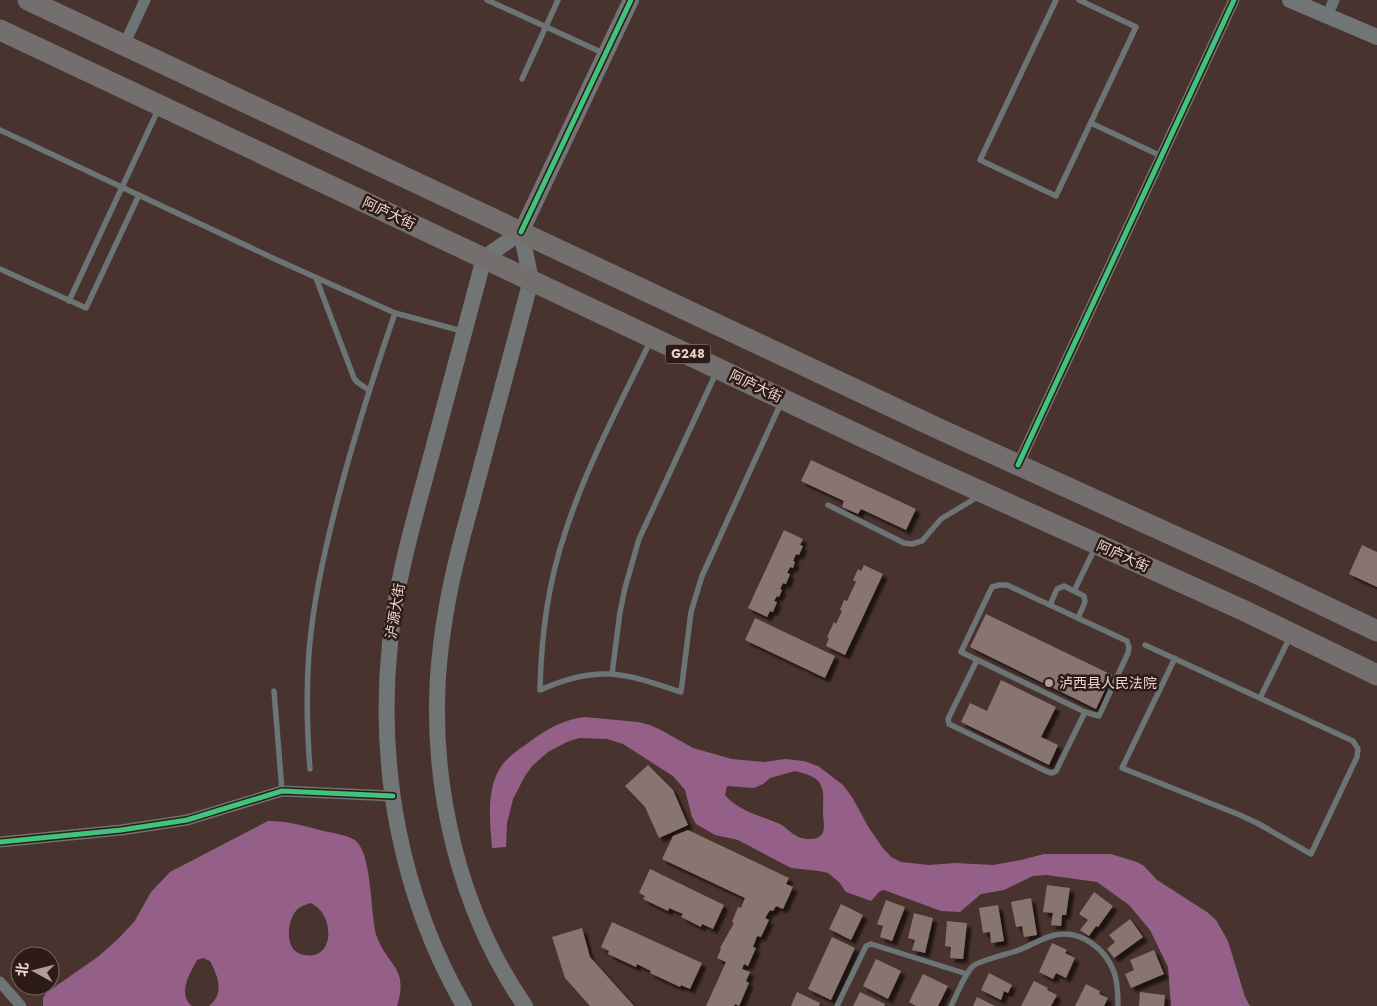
<svg xmlns="http://www.w3.org/2000/svg" width="1377" height="1006" font-family="Jost,'Noto Sans SC',sans-serif">
<style>
.water{fill:#946087;fill-rule:evenodd}
.building{fill:#88746f;filter:url(#shadow)}
.lines{fill:none;stroke-linecap:round;stroke-linejoin:round}
.lane{stroke:#6d7475;stroke-width:5.5}
.street{stroke:#6d7475;stroke-width:11}
.secondary{stroke:#717576;stroke-width:16}
.highway{stroke:#736f6f;stroke-width:21}
.cycleway-casing{stroke:#2d1b16;stroke-width:8}
.cycleway{stroke:#40c37c;stroke-width:5}
.poi-dot{fill:#b49c96;stroke:#2d1b16;stroke-width:2}
.labels{text-anchor:middle;stroke-width:5;stroke-linejoin:round;paint-order:stroke}
.shield{fill:#2d1b16;stroke:#b49c97;stroke-width:1}
.shield-label{font-size:12px;font-weight:bold;fill:#eed4ce}
.street-label{font-size:14px;fill:#eed4ce;stroke:#2d1b16}
.poi-label{font-size:14px;fill:#eed4ce;stroke:#2d1b16;text-anchor:start}
</style>
<defs>
<filter id="shadow"><feDropShadow dx="4.5" dy="4.5" stdDeviation="1" flood-color="#0009"/></filter>
</defs>
<rect width="100%" height="100%" fill="#49332e"/>
<g class="water">
<path d="M585,717l53,5 12,3 11,5 32,18 39,11 32,3 21,-3 19,2 14,5 25,19 9,12 17,31 13,19 9,10 10,5 28,3 26,-2 38,2 28,-5 23,-6h67l26,8 7,4 13,14 50,32 9,8 12,21 17,56 5,9h-79l-3,-39 -18,-37 -21,-25 -32,-23 -50,-7 -14,1 -29,14 -23,4 -21,18 -19,-1 -57,-21 -4,1 -9,10 -25,-9 -7,-10 -11,-9 -9,-2 -28,-3 -53,-28 -23,-5 -12,-7 -7,-4 -4,-7 -7,-27 -12,-14 -50,-32 -16,-5 -28,-1 -12,4 -19,10 -16,14 -7,10 -12,23 -6,24 -1,24 -14,1c-2,-26 -6,-57 8,-80 7,-12 22,-20 32,-28 16,-12 34,-21 53,-23zM795,771c8,2 20,5 24,11 6,9 4,17 4,27 -1,12 8,31 -15,30 -15,0 -20,-13 -33,-17 -17,-7 -38,-12 -50,-27l2,-9 27,2 9,-4 7,-6z"/>
<path d="M268,821c20,0 37,5 56,10 9,2 21,4 29,8 20,10 17,78 24,98 11,30 32,30 20,69h-188c16,-13 9,-30 1,-45l-7,-3 -6,2c-7,13 -20,34 -5,46h-149v-8l3,-5 53,-37 20,-18 15,-16 17,-30 19,-20zM310,903c24,8 27,58 -6,52 -5,-1 -10,-4 -12,-8 -6,-10 -3,-32 7,-39 3,-2 8,-4 11,-5z"/>
</g>
<g class="building">
<path d="M811,460l105,49 -10,21 -45,-21 -3,5 -16,-7 2,-6 -43,-20z"/>
<path d="M784,530l19,9 -3,6 3,1 -4,9 -3,-1 -3,7 2,1 -2,6 -3,-1 -3,6 3,1 -4,10 -3,-1 -3,6 2,1 -3,7 -2,-1 -3,5 3,1 -4,10 -3,-1 -3,6 -19,-9z"/>
<path d="M1362,545l15,7v35l-28,-13z"/>
<path d="M864,565l19,9 -38,81 -19,-9 3,-8 -2,-1 7,-15 2,2 6,-13 -2,-1 4,-10 3,1 9,-19 -3,-2 5,-11 3,2z"/>
<path d="M986,614l126,61 -16,34 -126,-62z"/>
<path d="M755,618l80,38 -10,22 -80,-38z"/>
<path d="M1001,680l55,27 -15,30 17,8 -9,20 -88,-43 9,-19 17,8z"/>
<path d="M648,765l25,25 15,35 -29,13 -14,-31 -20,-21z"/>
<path d="M688,830l101,48 -3,6 7,3 -10,22 -7,-3 -3,5 -3,-1 -5,8 4,2 -8,17 -4,-1 -4,11 3,1 -8,18 -4,-2 -2,5 8,3 -4,9 3,2 -10,23 -4,-2 -1,2h-28l20,-44 -9,-4 4,-9 -1,-1 14,-25 -2,-1 6,-15 3,1 4,-10 -83,-39 11,-23z"/>
<path d="M650,869l74,36 -11,24 -11,-5 -1,3 -20,-10 2,-3 -14,-6 -1,3 -25,-12 2,-3 -6,-3z"/>
<path d="M1047,885l23,3 -4,27h-4l-1,11 -10,-1 2,-12 -10,-1z"/>
<path d="M1094,892l19,14 -15,21 -2,-1 -7,10 -9,-6 8,-10 -9,-6z"/>
<path d="M1031,898l6,37 -13,2 -2,-11 -6,1 -5,-25z"/>
<path d="M886,900l19,7 -13,34 -12,-4 3,-11 -6,-2z"/>
<path d="M841,904l22,11 -12,25 -22,-11z"/>
<path d="M998,905l6,36 -13,2 -1,-11 -7,1 -4,-25z"/>
<path d="M914,913l19,5 -8,35 -13,-3 3,-10 -7,-2z"/>
<path d="M1130,919l13,18 -29,21 -7,-9 8,-7 -6,-7z"/>
<path d="M947,921l20,2 -4,36 -13,-1 1,-11 -6,-1z"/>
<path d="M612,922l90,41 -12,26 -9,-4 -1,2 -30,-14 1,-2 -14,-7 -1,3 -28,-13 1,-3 -8,-4z"/>
<path d="M582,928l8,29 44,49h-44l-25,-28 -13,-41z"/>
<path d="M832,937l23,11 -24,52 -23,-11z"/>
<path d="M1052,943l15,7 -2,3 10,5 -9,20 -10,-5 -3,6 -14,-7z"/>
<path d="M1154,950l10,24 -33,14 -6,-14 9,-4 -4,-10z"/>
<path d="M876,959l25,12 -13,28 -25,-13z"/>
<path d="M989,973l23,12 -4,8 -4,-2 -3,9 -20,-10z"/>
<path d="M923,974l25,12 -10,20h-22l-7,-4z"/>
<path d="M1034,981l14,7 -1,2 10,5 -6,11h-30z"/>
<path d="M1086,984l14,7 -1,3 9,4 -4,8h-29z"/>
<path d="M797,992l23,11 -1,3h-28z"/>
<path d="M860,992l25,12 -1,2h-31z"/>
<path d="M1140,992l25,3 -1,11h-25z"/>
<path d="M977,997l18,9h-22z"/>
</g>
<g class="lines">
<g class="lane">
<path d="M487,0l116,53"/>
<path d="M1056,0l-76,160 76,36 80,-169 -57,-27"/>
<path d="M522,79l36,-79"/>
<path d="M1091,123l70,33"/>
<path d="M0,130l277,130 118,53 67,18"/>
<path d="M0,269l86,39 53,-113"/>
<path d="M316,278l38,100 3,4 12,8"/>
<path d="M69,301l89,-191"/>
<path d="M650,342c-30,62 -64,125 -85,191 -17,50 -24,104 -25,157 58,-26 84,-17 141,2l10,-80 11,-36 79,-173"/>
<path d="M828,505l76,38 8,1 10,-3 19,-22 38,-23"/>
<path d="M999,585h8l120,56 2,6 -1,6 -29,63 -14,-4 -124,-60 31,-65z"/>
<path d="M1074,591l21,-43"/>
<path d="M1050,605l7,-16 7,-3 20,10 1,6 -7,16"/>
<path d="M1145,645l208,96 5,8 -1,8 -46,97 -52,-30 -19,-9 -118,-47 53,-110"/>
<path d="M977,660l-29,59 1,5 99,48 4,1 4,-2 29,-59"/>
<path d="M612,674l8,-62 5,-24 14,-49 77,-166"/>
<path d="M274,691l8,100"/>
<path d="M1260,698l30,-61"/>
<path d="M310,769c-3,-39 -4,-78 -1,-117 4,-50 15,-98 27,-146 17,-66 37,-129 59,-193"/>
<path d="M837,1006l29,-60 5,-2 96,30"/>
<path d="M951,1006c7,-13 12,-30 22,-40 5,-5 34,-12 43,-15 13,-4 25,-13 39,-16 26,-5 50,13 59,37 4,11 4,23 4,34"/>
</g>
<g class="street">
<path d="M1331,7l3,-7"/>
<path d="M124,45l21,-45"/>
<path d="M1018,465l216,-465"/>
<path d="M0,842l121,-12 66,-10 95,-29 111,5"/>
<path d="M0,982l21,24"/>
</g>
<g class="secondary">
<path d="M1290,0l87,37"/>
<path d="M464,1006c-63,-109 -87,-238 -74,-363 6,-61 23,-120 39,-179 18,-68 36,-137 55,-206l37,-26"/>
<path d="M525,1006c-65,-94 -94,-216 -87,-329 3,-44 11,-88 22,-131l71,-266 -10,-48 110,-232"/>
</g>
<g class="highway">
<path d="M28,0l909,428 325,148 115,55"/>
<path d="M0,30l920,434 325,147 132,64"/>
</g>
<defs>
<g id="cycleway">
<path d="M521,232l110,-232"/>
<path d="M1018,465l216,-465"/>
<path d="M0,842l121,-12 66,-10 95,-29 111,5"/>
</g>
</defs>
<use href="#cycleway" class="cycleway-casing"/>
<use href="#cycleway" class="cycleway"/>
</g>
<circle class="poi-dot" cx="1049" cy="683" r="5"/>
<g class="labels">
<rect class="shield" x="665.5" y="344.5" width="45" height="19" rx="4"/>
<g class="shield-label">
<text x="688" y="358">G248</text>
</g>
<g class="street-label">
<text transform="translate(389 213) rotate(25)" y="5">阿庐大街</text>
<text transform="translate(756 386) rotate(25)" y="5">阿庐大街</text>
<text transform="translate(1123 556) rotate(24)" y="5">阿庐大街</text>
<text transform="translate(395 611) rotate(-81)" y="5">泸源大街</text>
</g>
<g class="poi-label">
<text x="1059" y="688">泸西县人民法院</text>
</g>
</g>
<g transform="translate(35 971) rotate(277)"><circle r="24" fill="#2d1b16" stroke="#7a6560"/>
<path d="M0-4L9 19L0 12L-9 19Z" fill="#b49c96"/>
<text y="-8" font-size="14" font-weight="bold" text-anchor="middle" fill="#eed4ce">北</text>
</g>
</svg>
